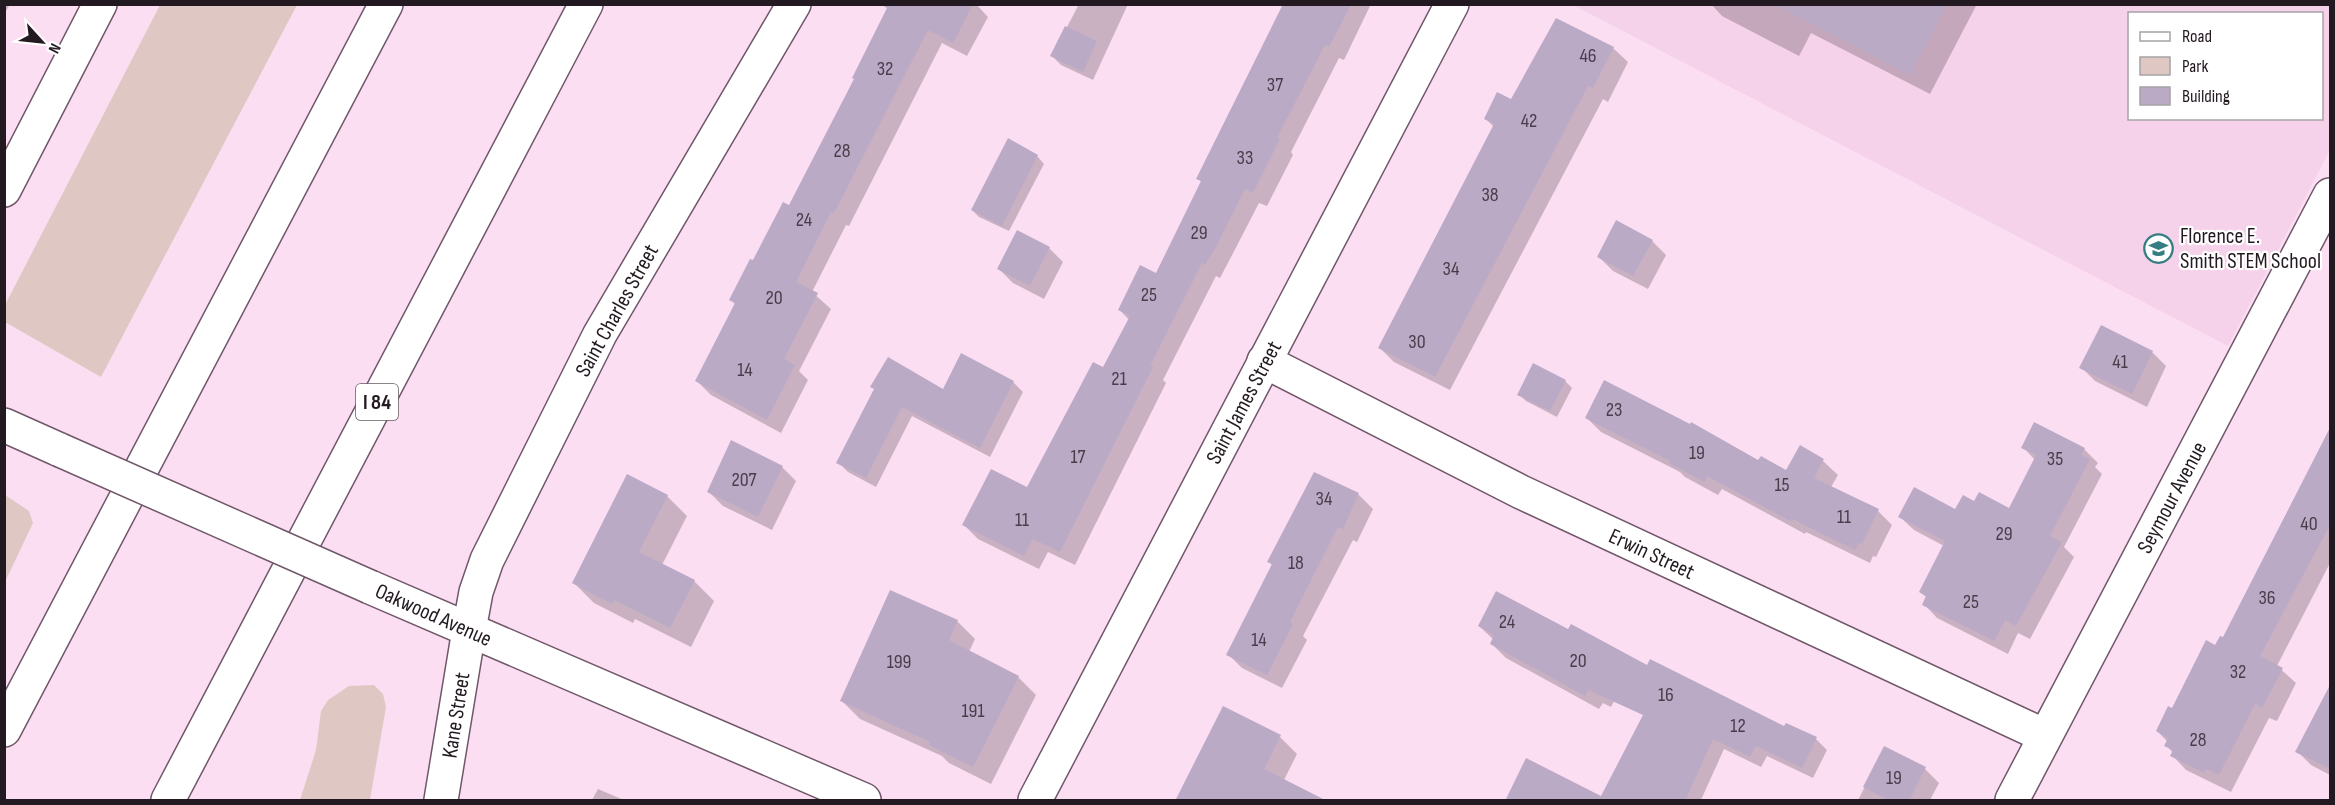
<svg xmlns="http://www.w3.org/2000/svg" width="2335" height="805" font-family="'Sofia Sans Condensed',sans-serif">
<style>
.built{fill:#f5d1ea;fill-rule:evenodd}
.green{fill:#dfc8c3}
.shadow{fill:#0003}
.building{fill:#baaac6}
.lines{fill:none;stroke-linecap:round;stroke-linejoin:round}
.street-casing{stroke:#705769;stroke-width:36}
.secondary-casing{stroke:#705769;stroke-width:36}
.highway-casing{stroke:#705769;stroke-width:36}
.street{stroke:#fff;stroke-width:33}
.secondary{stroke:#fff;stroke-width:33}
.highway{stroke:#fff;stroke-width:33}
.secondary-bridge-casing{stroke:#705769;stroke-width:36;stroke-linecap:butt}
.secondary-bridge{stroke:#fff;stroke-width:33}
.labels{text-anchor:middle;stroke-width:4.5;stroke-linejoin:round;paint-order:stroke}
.number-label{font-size:20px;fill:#493d4a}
.shield{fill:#fff;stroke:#655e63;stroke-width:1.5}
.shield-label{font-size:21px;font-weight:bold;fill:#231920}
.poi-label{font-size:22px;fill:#231920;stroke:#fff;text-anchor:start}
.street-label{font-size:22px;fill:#231920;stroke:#fff}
</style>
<rect width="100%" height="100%" fill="#fcdef3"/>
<path class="built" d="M1573,5h757v145l-102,196zM2130,14h192v104h-192z"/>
<g class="green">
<path d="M160,5h137l-196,372 -96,-55v-17z"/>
<path d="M5,495l24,16 4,12 -28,59z"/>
<path d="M374,685l9,9 3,13 -16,93h-70l16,-50 5,-39 7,-11 21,-14z"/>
</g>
<g class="shadow">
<path d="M4,4h6l-6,11z"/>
<path d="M892,4h84l12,13 -21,39 -25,-13 -93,183 -3,-1 -34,67 19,17 -32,62 9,9 -27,53 -70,-38 -14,-14 39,-76 -5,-5 59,-93z"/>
<path d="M1079,4h49l-35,76 -32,-15 -9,-9z"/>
<path d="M1285,4h86l-27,56 -5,-2 -48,94 2,3 -26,51 -8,-3 -30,58 -9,17 -4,-2 -53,104 3,3 -91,182 -27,-13 -9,17 -61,-30 -14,-14 64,-36 76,-120 25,-49 -10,-11 38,-34 45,-92 -4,-5z"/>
<path d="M1711,4h266l-47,90 -119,-61 -12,23 -77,-40z"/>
<path d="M1557,20l56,28 15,14 -20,40 -5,-3 -153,291 -56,-28 -14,-14 114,-221 -9,-9 27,-17z"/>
<path d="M1008,140l30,17 6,7 -35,67 -30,-14 -7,-7z"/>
<path d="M1652,241l14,14 -18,34 -35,-18 -14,-14z"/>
<path d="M1049,248l14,14 -19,37 -31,-16 -14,-14z"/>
<path d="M2152,352l14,14 -19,41 -52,-26 -14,-14z"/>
<path d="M1565,381l7,7 -15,29 -31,-16 -7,-7z"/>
<path d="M1013,382l10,10 -33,65 -78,-41 -36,71 -28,-15 -10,-10 37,-73 69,2z"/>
<path d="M1586,417l173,45 28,10 13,-25 23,14 15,14 -7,12 47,24 14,14 -16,32 -3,-1 -3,7 -64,-31 -1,2 -83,-45 -4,6 -33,-18 -5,-5 -79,-40z"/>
<path d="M2330,428v135l-53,103 19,17 -19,38 -8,-3 -38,74 -45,-22 -14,-15 1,-2 -7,-8 2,-3 -11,-11 66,-92z"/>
<path d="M2023,447l61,2 14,14 -3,4 7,7 -38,73 10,10 -44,82 -12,-6 -10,21 -71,-36 -13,-14 3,-6 -6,-6 23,-46 -30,-16 -14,-13 56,-6 18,-8 36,7 25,-50z"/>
<path d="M782,467l14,14 -24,49 -49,-24 -15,-15z"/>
<path d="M1314,474l45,21 14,14 -16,33 -4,-2 -50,96 4,4 -25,48 -40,-20 -14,-14 45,-88 -4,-4z"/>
<path d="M667,496l20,20 -25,49 32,16 20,20 -23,46 -56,-28 -2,4 -39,-20 -20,-20z"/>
<path d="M957,621l18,18 -6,13 49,25 18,18 -45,89 -42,-21 -7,-7 -82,-37 -18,-18z"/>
<path d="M1479,626l153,39 -21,42 -8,-4 -4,6 -93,-51 -14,-14 2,-4z"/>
<path d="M1668,669l117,59 31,11 11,11 -14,28 -46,-22 -6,11 -37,-18 -23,51h-71z"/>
<path d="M2330,732v43l-19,-10 -14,-14z"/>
<path d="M1280,737l17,17 -13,26 -107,20z"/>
<path d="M1885,748l40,21 14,14 -9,17h-72z"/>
<path d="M598,789l26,11h-32z"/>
</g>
<g class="building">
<path d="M880,4h93l-20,39 -25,-13 -94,183 -3,-1 -35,70 22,11 -34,66 11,6 -28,55 -72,-39 40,-78 -6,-3 21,-41 3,1 30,-58 6,3 65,-126 -2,-1 35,-70z"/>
<path d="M1283,4h68l-22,43 -4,-2 -48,93 3,1 -27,54 -8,-4 -29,58 -11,18 -3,-2 -52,103 3,1 -93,185 -27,-13 -9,17 -62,-31 29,-56 36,18 66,-125 10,5 27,-51 -12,-6 22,-45 16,8 45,-92 -5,-2z"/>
<path d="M1773,4h174l-37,71z"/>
<path d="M1556,18l58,29 -21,41 -5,-2 -153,291 -57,-29 116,-224 -10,-5 13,-27 14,7z"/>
<path d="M1065,26l32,15 -14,31 -33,-16z"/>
<path d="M1008,138l30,17 -36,71 -31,-16z"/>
<path d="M1616,220l37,20 -20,36 -36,-19z"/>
<path d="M1017,230l33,17 -20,39 -33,-17z"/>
<path d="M2101,325l52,26 -21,43 -53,-26z"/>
<path d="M961,353l53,28 -34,67 -78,-41 -36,71 -30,-15 38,-74 -4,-2 18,-30 55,32z"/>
<path d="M1533,363l33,17 -16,31 -33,-16z"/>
<path d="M1604,380l86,44 1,-2 67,38 3,-4 25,14 14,-25 24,14 -10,19 65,31 -17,35 -3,-1 -4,7 -63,-31 -2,2 -83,-45 -3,6 -35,-19 1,-2 -85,-43z"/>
<path d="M2034,422l51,26 -4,7 9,4 -40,77 12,6 -46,84 -11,-6 -11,21 -72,-36 4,-9 -7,-4 26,-51 -47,-24 16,-30 41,22 8,-14 11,6 5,-9 30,16 27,-53 -15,-7z"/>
<path d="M2331,426v97l-71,133 23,12 -21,40 -7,-4 -36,71 -12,-6 -3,4 -34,-17 3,-6 -9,-4 4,-8 -12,-7 12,-25 4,2 34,-68 9,5 5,-9 3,1z"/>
<path d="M731,440l52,26 -25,51 -51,-25z"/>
<path d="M1314,472l45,21 -16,36 -5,-2 -48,95 3,2 -26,51 -41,-20 46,-91 -5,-2z"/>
<path d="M627,474l41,21 -29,57 56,28 -25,48 -56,-28 -2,4 -40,-21z"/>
<path d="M890,590l68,30 -9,20 70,36 -46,91 -44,-22 1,-3 -90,-41z"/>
<path d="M1496,591l72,38 3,-5 76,41 3,-6 134,67 2,-3 31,14 -15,31 -46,-22 -6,11 -37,-18 -28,62h-180l21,-43 75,38 42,-81 -55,-25 -3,6 -95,-52 4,-9 -16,-9z"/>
<path d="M2331,683v86l-36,-17z"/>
<path d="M1223,706l58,29 -17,34 63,32h-152z"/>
<path d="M1884,746l42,21 -17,34h-19l-27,-14z"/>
</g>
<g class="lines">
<defs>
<g id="street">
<path d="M4,190l96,-186"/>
<path d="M1264,361l257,131 524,244"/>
<path d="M469,630l7,-38 11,-32 113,-226 194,-330"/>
<path d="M1035,800l417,-796"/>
<path d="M2012,800l318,-605"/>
</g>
<g id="secondary">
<path d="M4,425l56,25"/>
<path d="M370,587l494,213"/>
<path d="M441,800l28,-170"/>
</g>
<g id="highway">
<path d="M4,730l382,-726"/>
<path d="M168,800l418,-796"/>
</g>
</defs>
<use href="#street" class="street-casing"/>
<use href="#secondary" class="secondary-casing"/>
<use href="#highway" class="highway-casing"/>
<use href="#street" class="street"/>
<use href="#secondary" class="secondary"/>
<use href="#highway" class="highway"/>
<defs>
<path id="secondary-bridge" d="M60,450l310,137"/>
</defs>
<use href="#secondary-bridge" class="secondary-bridge-casing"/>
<use href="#secondary-bridge" class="secondary-bridge"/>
</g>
<defs>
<symbol id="school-ring" viewBox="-11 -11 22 22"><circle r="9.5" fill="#fff" stroke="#347d83" stroke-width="1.5"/><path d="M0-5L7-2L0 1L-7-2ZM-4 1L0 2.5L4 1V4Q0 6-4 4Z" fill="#347d83"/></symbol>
</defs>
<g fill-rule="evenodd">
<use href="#school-ring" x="2142" y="232" width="33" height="33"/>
</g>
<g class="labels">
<g class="number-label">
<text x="1588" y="62">46</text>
<text x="885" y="75">32</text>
<text x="1275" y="91">37</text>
<text x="1529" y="127">42</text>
<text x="842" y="157">28</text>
<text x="1245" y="164">33</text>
<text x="1490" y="201">38</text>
<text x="804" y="226">24</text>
<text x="1199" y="239">29</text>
<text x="1451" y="275">34</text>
<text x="1149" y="301">25</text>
<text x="774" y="304">20</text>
<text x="1417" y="348">30</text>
<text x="2120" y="368">41</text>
<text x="745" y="376">14</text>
<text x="1119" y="385">21</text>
<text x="1614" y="416">23</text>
<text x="1697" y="459">19</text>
<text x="1078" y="463">17</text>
<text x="2055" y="465">35</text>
<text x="744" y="486">207</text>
<text x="1782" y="491">15</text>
<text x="1324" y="505">34</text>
<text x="1844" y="523">11</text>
<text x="1022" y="526">11</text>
<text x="2309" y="530">40</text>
<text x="2004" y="540">29</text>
<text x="1296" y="569">18</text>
<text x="2267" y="604">36</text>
<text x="1971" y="608">25</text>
<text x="1507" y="628">24</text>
<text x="1259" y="646">14</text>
<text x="1578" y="667">20</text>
<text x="899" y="668">199</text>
<text x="2238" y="678">32</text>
<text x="1666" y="701">16</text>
<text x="973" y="717">191</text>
<text x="1738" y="732">12</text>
<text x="2198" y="746">28</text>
<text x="1894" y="784">19</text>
</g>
<rect class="shield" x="356" y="384" width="42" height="36" rx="4.5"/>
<g class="shield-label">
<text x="377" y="409">I 84</text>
</g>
<g class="poi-label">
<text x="2180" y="243">Florence E.<tspan x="2180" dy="25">Smith STEM School</tspan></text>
</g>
<g class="street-label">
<text transform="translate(616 310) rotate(-61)" y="8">Saint Charles Street</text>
<text transform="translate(1243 402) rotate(-62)" y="8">Saint James Street</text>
<text transform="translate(2171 497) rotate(-62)" y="8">Seymour Avenue</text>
<text transform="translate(1652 553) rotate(25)" y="8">Erwin Street</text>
<text transform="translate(434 614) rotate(24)" y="8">Oakwood Avenue</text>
<text transform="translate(455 715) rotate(-81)" y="8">Kane Street</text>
</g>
</g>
<rect width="2335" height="805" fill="none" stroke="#231920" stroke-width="12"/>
<rect x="2128" y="12" width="195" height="108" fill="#ffffff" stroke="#a7a3a6" stroke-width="1.5"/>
<rect x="2140" y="32" width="30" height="9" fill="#ffffff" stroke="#a7a3a6" stroke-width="1.5"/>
<text x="2182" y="42" font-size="18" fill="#231920">Road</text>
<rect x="2140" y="57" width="30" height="18" fill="#dfc8c3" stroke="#a7a3a6" stroke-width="1.5"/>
<text x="2182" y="72" font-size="18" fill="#231920">Park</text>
<rect x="2140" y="87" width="30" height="18" fill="#baaac6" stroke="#a7a3a6" stroke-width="1.5"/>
<text x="2182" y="102" font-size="18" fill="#231920">Building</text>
<g transform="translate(42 42) rotate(117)" stroke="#ffffff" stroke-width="4.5" paint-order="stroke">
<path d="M0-4.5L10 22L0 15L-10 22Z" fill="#231920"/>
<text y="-9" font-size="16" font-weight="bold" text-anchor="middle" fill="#231920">N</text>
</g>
</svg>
